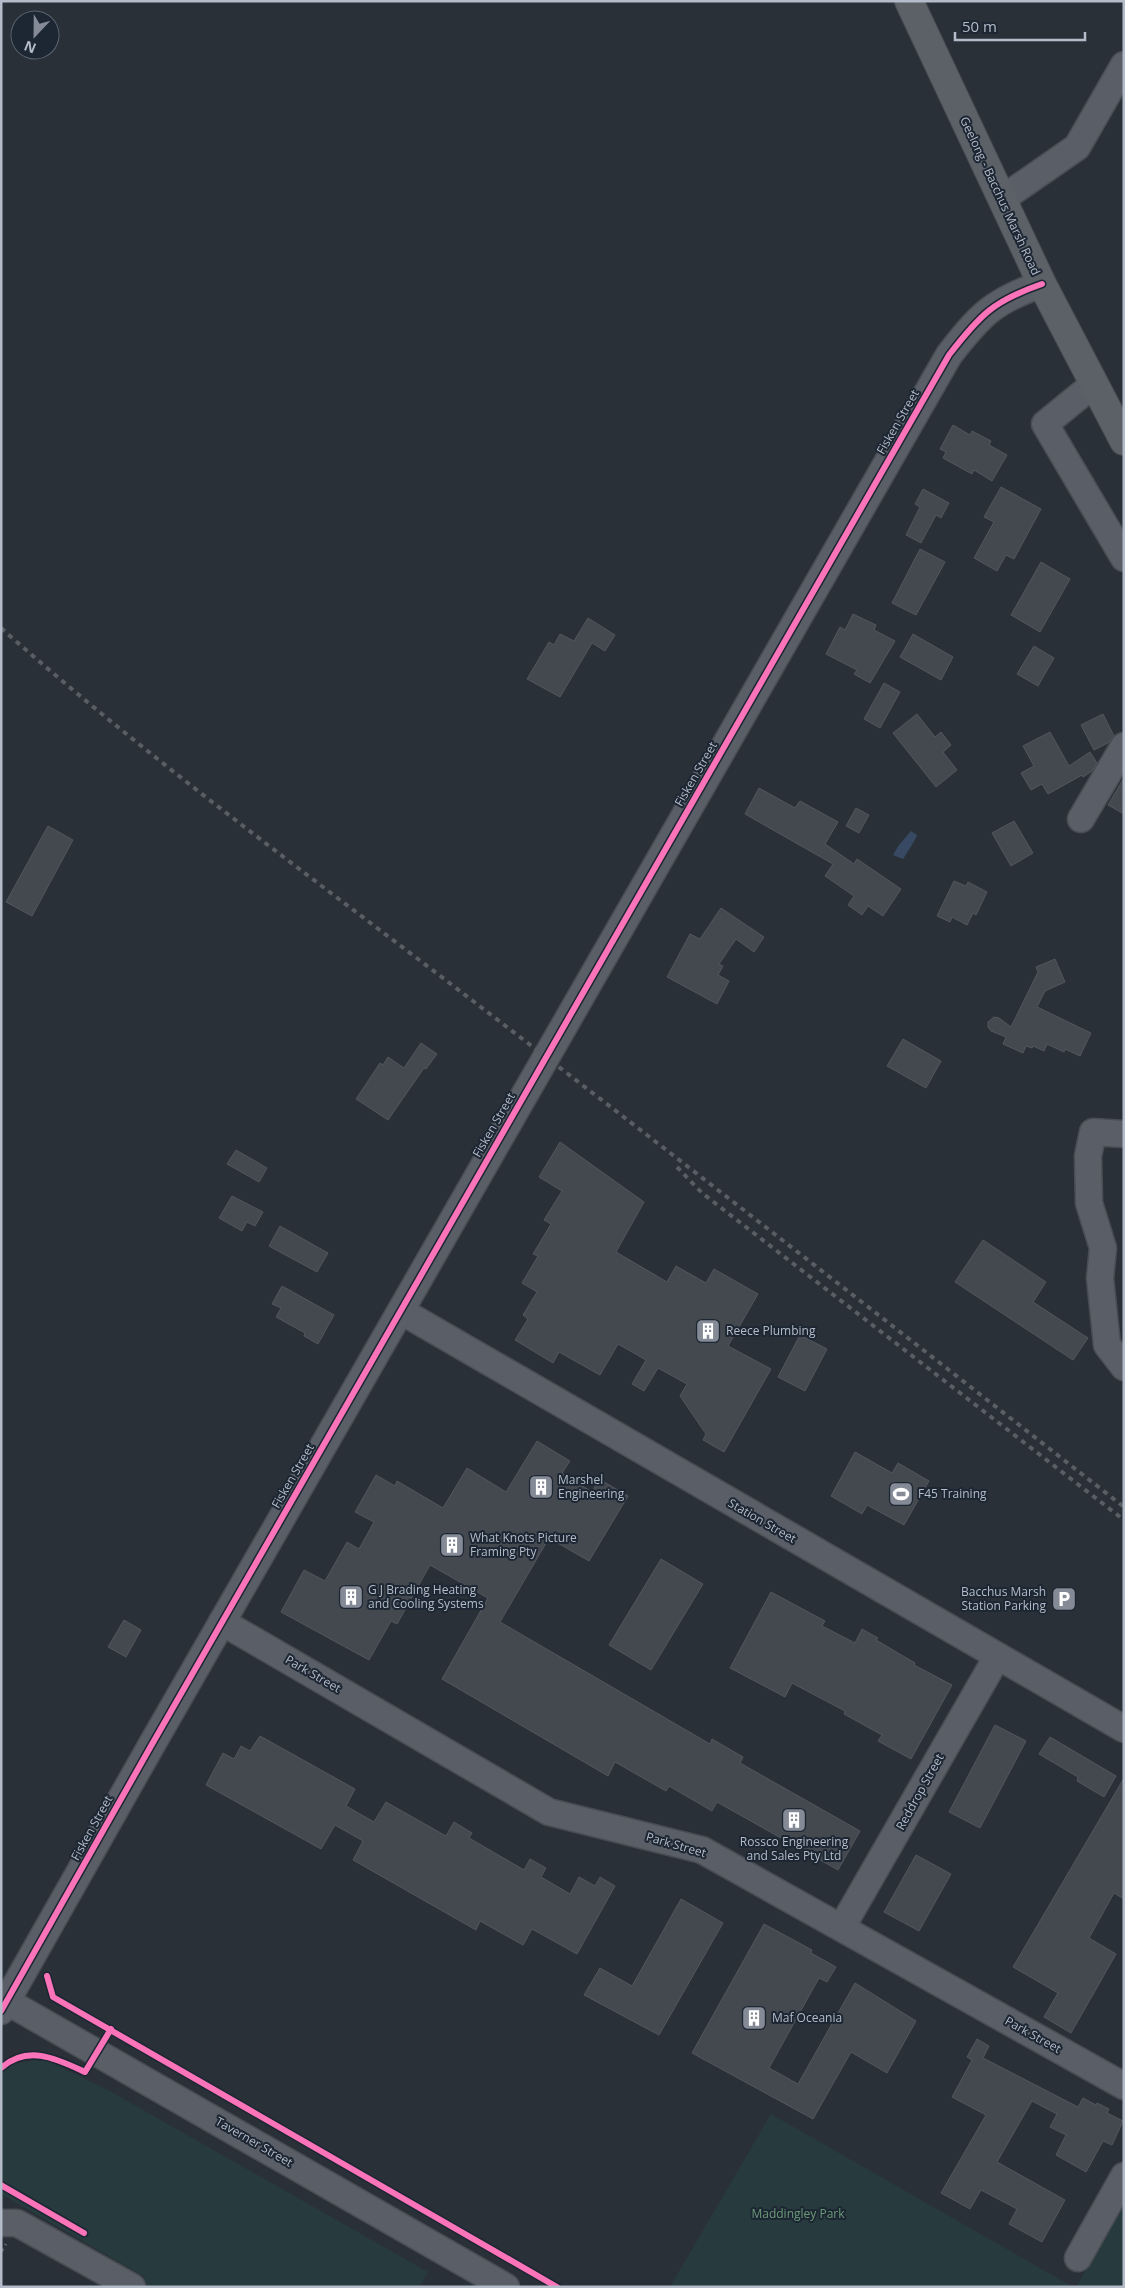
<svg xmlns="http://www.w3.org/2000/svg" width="1125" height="2288" font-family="'Open Sans',sans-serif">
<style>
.green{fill:#273a3e}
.water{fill:#384963}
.building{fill:#444950;stroke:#52575f}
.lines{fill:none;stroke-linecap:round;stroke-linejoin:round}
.minor-casing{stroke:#484c53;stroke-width:29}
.major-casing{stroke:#484c55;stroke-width:30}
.path{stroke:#5d636a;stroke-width:3;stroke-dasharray:4 4;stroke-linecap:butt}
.minor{stroke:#5a5e66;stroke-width:26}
.major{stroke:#5c6168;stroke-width:28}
.rail{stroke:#595d64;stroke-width:4;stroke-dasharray:5 5;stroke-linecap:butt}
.cycleway-casing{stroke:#1d2633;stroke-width:9}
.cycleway{stroke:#fb73b8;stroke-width:6}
.labels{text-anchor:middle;stroke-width:4;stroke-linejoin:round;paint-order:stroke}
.street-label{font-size:12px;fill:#b4bcc9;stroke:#1d2633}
.poi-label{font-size:12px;fill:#b4bcc9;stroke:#1d2633;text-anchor:start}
.park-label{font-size:12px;fill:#6b9a76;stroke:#1d2633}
</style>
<rect width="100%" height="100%" fill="#2a3038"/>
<g class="green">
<path d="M34,2060l14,1 60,29 320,182 -9,15h-279l5,-10 -144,-83v-121l13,-9z"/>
<path d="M771,2114l302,173h-403z"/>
<path d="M1124,2202v85h-48z"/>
</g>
<path class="water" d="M911,831l6,4c-1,4 -10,18 -14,24l-10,-4 6,-10z"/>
<g class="building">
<path d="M953,425l17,10 2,-4 19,10 -2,4 18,10 -15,26 -18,-11 -2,4 -29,-16 3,-6 -6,-3z"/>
<path d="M1001,487l40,22 -27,50 -8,-4 -9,16 -23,-13 20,-36 -10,-5z"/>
<path d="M923,489l26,14 -8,15 -5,-3 -15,28 -15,-8 14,-28 -5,-3z"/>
<path d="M920,549l25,13 -29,53 -24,-12z"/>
<path d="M1041,562l29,17 -30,53 -29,-17z"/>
<path d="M853,614l23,11 -2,5 21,11 -25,42 -16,-9 3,-4 -31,-16 14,-27 5,3z"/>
<path d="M588,618l27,17 -10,16 -13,-8 -32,54 -33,-18 22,-37 5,3 6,-11 14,7z"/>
<path d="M913,634l40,23 -12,23 -41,-23z"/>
<path d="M1034,646l20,12 -16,28 -21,-12z"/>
<path d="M884,683l16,9 -20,36 -16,-9z"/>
<path d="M917,714l18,23 6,-5 10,13 -8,7 14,18 -21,17 -43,-54z"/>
<path d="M1103,714l11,22 -6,7 -14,7 -13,-25z"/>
<path d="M1050,732l19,34 21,-14 7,11 -5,8 -9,6 -1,-2 -34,19 -6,-10 -11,6 -10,-17 13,-7 -11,-20z"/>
<path d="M1124,778v36l-16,-9z"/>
<path d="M759,788l36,20 5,-7 38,21 -13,22 29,20 3,-5 44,30 -18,27 -15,-10 -6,9 -14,-10 6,-9 -29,-20 8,-12 -88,-50z"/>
<path d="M856,808l13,7 -10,18 -13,-7z"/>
<path d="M1014,821l19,32 -22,13 -19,-33z"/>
<path d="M48,826l25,14 -41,76 -26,-14z"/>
<path d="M954,881l12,5 2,-4 19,10 -11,23 -3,-2 -6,12 -15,-8 -2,5 -13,-6z"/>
<path d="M721,908l43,29 -10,15 -18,-13 -17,25 4,2 -5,9 11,6 -12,23 -50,-27 23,-43 10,5z"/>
<path d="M1055,959l10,23 -20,9 -8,16 54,26 -11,23 -15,-7 -1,3 -17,-8 -3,7 -11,-5 -1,2 -6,-2 -3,7 -20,-9 3,-7 -15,-6 -3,-4v-5l6,-5 5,1 12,9 27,-55 -2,-5z"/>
<path d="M903,1039l38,22 -15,27 -39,-22z"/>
<path d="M421,1043l16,11 -11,15 -2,-1 -36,52 -32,-21 24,-36 3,2 5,-8 16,11z"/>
<path d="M560,1142l84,60 -28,50 51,30 9,-16 30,17 8,-14 44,25 -30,52 43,23 -47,83 -21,-12 3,-6 -26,-38 7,-12 -29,-16 -14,23 -12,-7 14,-24 -28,-16 -18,31 -41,-23 -6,11 -38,-23 13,-21 -5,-4 14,-23 -15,-9 16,-27 -5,-2 18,-30 -7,-4 18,-29 -23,-14z"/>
<path d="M236,1150l31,18 -8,14 -32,-18z"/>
<path d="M232,1196l31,16 -8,14 -8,-4 -5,9 -23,-13z"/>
<path d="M280,1226l48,27 -11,19 -48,-26z"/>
<path d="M983,1240l63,42 -13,20 55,36 -15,22 -118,-78z"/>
<path d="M282,1286l52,29 -16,29 -14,-8 1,-3 -29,-16 5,-9 -9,-4z"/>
<path d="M800,1335l27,14 -22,42 -27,-14z"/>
<path d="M537,1441l33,20 -8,12 30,19 7,-13 29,17 -39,65 -40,-23 -49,84 210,122 2,-5 31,18 -3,6 120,68 -22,39 -121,-68 -5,9 -43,-25 -3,5 -51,-29 -7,14 -166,-97 46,-81 -58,-33 -33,59 -6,-3 -22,39 -88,-48 23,-42 21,11 22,-39 12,7 15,-27 -19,-10 21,-37 19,11 2,-5 46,27 24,-40 39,24z"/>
<path d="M855,1452l37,21 6,-10 31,18 -25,44 -37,-20 -5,9 -31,-18z"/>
<path d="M661,1559l42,25 -52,86 -42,-25z"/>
<path d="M771,1592l54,29 -3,5 33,17 7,-14 16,9 -2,2 39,23 -1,2 38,20 -41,74 -33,-18 4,-6 -38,-21 1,-3 -53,-28 -7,14 -55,-29z"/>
<path d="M124,1620l17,10 -15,27 -18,-10z"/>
<path d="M995,1725l31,16 -46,87 -31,-16z"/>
<path d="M260,1736l95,53 -9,17 28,16 12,-20 60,34 8,-14 18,11 -3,5 55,32 6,-11 16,9 -5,9 29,17 9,-17 16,9 5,-9 15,9 -38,68 -45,-25 -9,16 -43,-24 -4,9 -123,-70 10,-19 -28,-16 -14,24 -115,-64 17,-32 11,6 7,-13 9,5z"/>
<path d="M1050,1737l66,39 -12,21 -27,-16 1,-4 -39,-23z"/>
<path d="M1124,1778v121l-10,-6 -25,45 27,16 -45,79 -27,-16 14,-24 -45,-26z"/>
<path d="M916,1855l35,19 -32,57 -35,-19z"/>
<path d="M681,1899l42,24 -64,112 -75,-40 16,-27 32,18z"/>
<path d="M764,1924l48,26 -1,3 25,14 -9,15 -8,-4 -50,90 29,16 57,-101 61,38 -29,52 -36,-21 -38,67 -121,-66z"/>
<path d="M977,2039l12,7 -6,12 95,49 5,-9 13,7 1,-2 12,6 -2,4 16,8 -11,24 -9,-4 -17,31 -30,-17 10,-20 -16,-8 7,-13 -25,-13 -35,61 68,38 -23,42 -33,-18 8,-15 -36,-19 -11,19 -29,-16 45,-78 -34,-18 20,-37 -5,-3z"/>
</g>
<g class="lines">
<defs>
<g id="minor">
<path d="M1002,199l75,-52 47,-82"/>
<path d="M1094,384l-49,40 79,134"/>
<path d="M1081,819l43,-73"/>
<path d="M1124,1134l-31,-2 -5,24 1,47 14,45 -3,30 7,67 17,22"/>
<path d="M401,1311l723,418"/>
<path d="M222,1622l327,190 153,38 422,236"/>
<path d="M842,1927l155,-270"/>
<path d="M1,1998l505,289"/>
<path d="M1,2011l150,-265 798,-1391c31,-40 44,-54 93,-71"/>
<path d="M1,2223h16l115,64"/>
<path d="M1078,2258l46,-82"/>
</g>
<path id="major" d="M909,1l133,283 82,157"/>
</defs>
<use href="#minor" class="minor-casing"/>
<use href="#major" class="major-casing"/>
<path class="path" d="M1,2252l5,-8"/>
<use href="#minor" class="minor"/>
<use href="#major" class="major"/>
<g class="rail">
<path d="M1,628c150,133 313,251 472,373 218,167 435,337 651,506"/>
<path d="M677,1167l25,26 422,327"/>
</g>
<defs>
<g id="cycleway">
<path d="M47,1976l6,21 504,290"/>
<path d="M1,2011l150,-265 798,-1391c31,-40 44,-54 93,-71"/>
<path d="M1,2068c27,-24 56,-9 84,4l26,-43"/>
<path d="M1,2185l83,48"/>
</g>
</defs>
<use href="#cycleway" class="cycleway-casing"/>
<use href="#cycleway" class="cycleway"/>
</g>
<defs>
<symbol id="building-square" viewBox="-11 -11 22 22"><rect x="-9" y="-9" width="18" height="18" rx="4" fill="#848b96" stroke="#1d2633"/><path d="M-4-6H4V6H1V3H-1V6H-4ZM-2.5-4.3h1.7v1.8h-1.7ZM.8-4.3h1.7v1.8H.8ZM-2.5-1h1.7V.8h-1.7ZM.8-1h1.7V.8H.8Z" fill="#fff"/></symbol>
<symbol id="stadium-square" viewBox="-11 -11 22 22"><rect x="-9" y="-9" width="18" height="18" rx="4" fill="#848b96" stroke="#1d2633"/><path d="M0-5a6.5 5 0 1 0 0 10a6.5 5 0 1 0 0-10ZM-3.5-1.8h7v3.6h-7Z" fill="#fff"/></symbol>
<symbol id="parking-square" viewBox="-11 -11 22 22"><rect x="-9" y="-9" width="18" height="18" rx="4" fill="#848b96" stroke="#1d2633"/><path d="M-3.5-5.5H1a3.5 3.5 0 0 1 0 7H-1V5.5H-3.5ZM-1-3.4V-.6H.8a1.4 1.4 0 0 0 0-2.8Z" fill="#fff"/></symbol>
</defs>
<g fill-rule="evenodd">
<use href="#building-square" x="694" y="1317" width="28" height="28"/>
<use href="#building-square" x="527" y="1473" width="28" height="28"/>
<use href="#stadium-square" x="887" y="1480" width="28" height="28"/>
<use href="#building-square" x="438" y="1531" width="28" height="28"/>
<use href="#building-square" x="337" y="1583" width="28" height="28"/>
<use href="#parking-square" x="1050" y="1585" width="28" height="28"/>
<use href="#building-square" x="780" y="1806" width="28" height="28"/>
<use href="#building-square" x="740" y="2004" width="28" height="28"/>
</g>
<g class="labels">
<g class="street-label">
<text transform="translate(1000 196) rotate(65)" y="4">Geelong - Bacchus Marsh Road</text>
<text transform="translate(898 422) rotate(-60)" y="4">Fisken Street</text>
<text transform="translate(696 774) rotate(-60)" y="4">Fisken Street</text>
<text transform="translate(494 1125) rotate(-60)" y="4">Fisken Street</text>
<text transform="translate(293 1476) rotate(-60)" y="4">Fisken Street</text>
<text transform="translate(762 1521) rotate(30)" y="4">Station Street</text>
<text transform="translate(313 1674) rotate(30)" y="4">Park Street</text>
<text transform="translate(920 1792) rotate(-61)" y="4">Reddrop Street</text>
<text transform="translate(92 1828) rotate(-61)" y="4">Fisken Street</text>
<text transform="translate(676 1845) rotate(16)" y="4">Park Street</text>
<text transform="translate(1033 2035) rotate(29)" y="4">Park Street</text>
<text transform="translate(254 2142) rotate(30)" y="4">Taverner Street</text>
</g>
<g class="poi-label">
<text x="726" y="1335">Reece Plumbing</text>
<text x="558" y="1484">Marshel<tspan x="558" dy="14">Engineering</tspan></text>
<text x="918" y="1498">F45 Training</text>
<text x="470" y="1542">What Knots Picture<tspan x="470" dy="14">Framing Pty</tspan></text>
<text x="368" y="1594">G J Brading Heating<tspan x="368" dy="14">and Cooling Systems</tspan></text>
<text x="1046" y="1596" text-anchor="end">Bacchus Marsh<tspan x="1046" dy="14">Station Parking</tspan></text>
<text x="794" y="1846" text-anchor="middle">Rossco Engineering<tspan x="794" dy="14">and Sales Pty Ltd</tspan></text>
<text x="772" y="2022">Maf Oceania</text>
</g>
<g class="park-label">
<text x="798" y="2218">Maddingley Park</text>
</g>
</g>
<rect width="1125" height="2288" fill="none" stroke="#b4bcc9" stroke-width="5"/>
<g transform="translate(35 35) rotate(202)"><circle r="24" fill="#1d2633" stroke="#59626f"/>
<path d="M0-4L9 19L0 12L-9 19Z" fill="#848b96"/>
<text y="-8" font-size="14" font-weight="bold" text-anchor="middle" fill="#b4bcc9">N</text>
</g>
<path d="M955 32v8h130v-8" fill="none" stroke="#b4bcc9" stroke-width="2.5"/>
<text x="962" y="32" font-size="15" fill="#b4bcc9" stroke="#1d2633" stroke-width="4" paint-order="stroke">50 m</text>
</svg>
